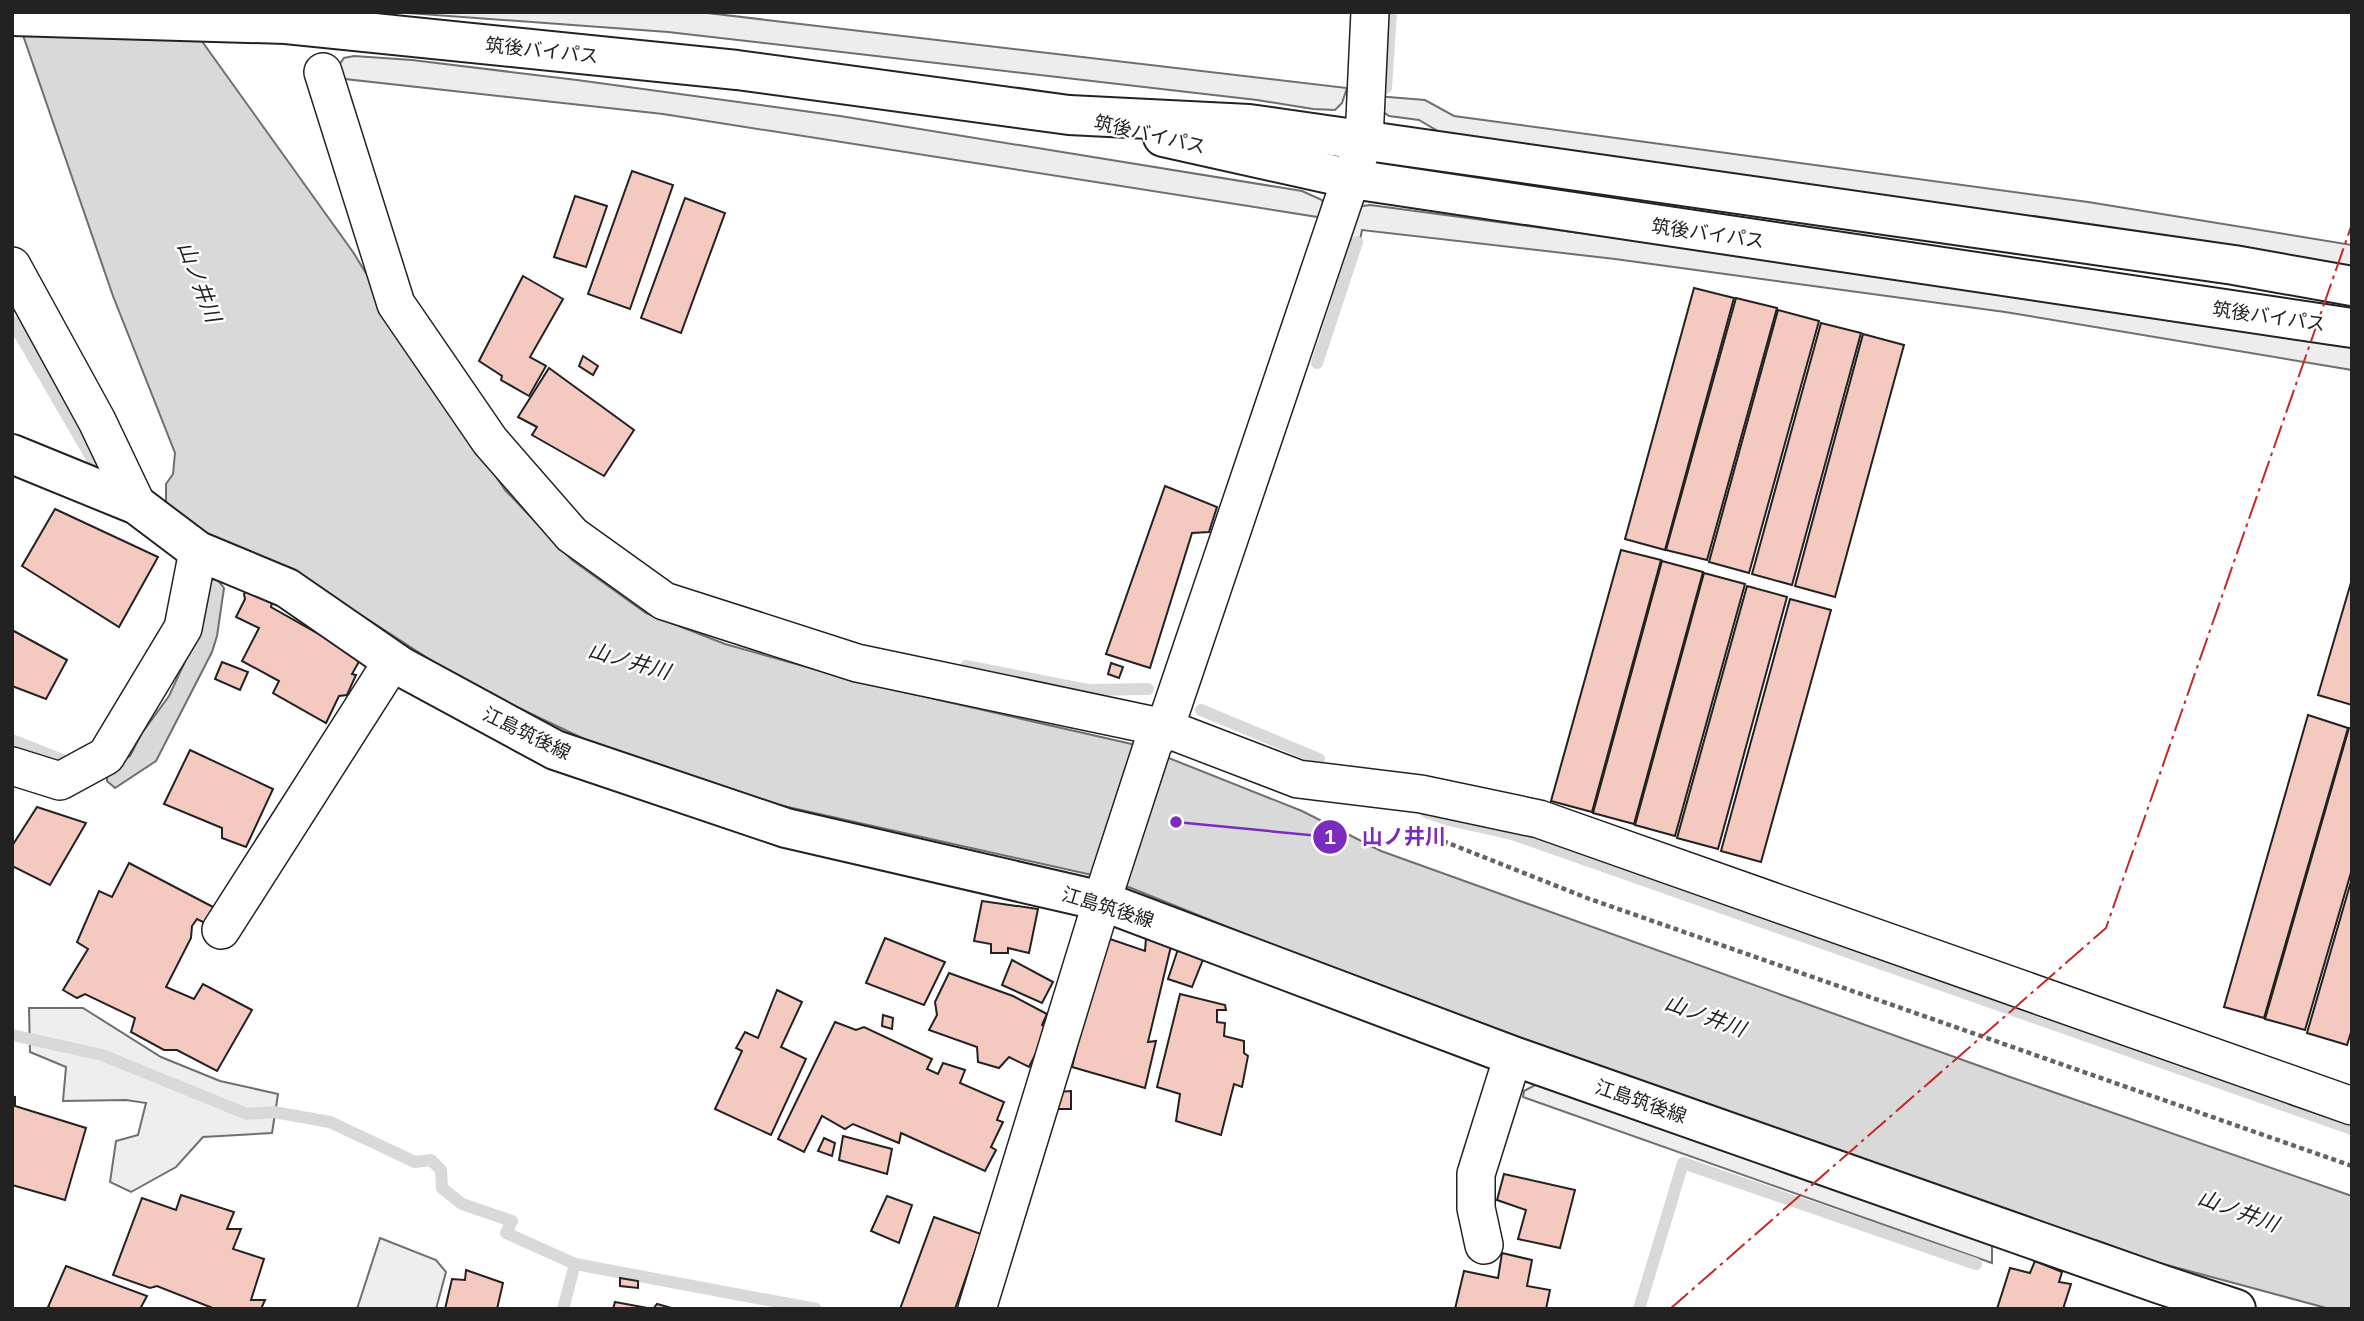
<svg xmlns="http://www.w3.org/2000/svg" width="2364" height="1321" font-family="Helvetica,'Noto Sans JP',sans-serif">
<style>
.green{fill:#eee;stroke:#6f6f6f;stroke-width:2}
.parking{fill:#ededed;stroke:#6f6f6f;stroke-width:2}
.water{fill:#d9d9d9;stroke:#6f6f6f;stroke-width:2}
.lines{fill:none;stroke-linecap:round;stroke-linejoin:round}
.stream{stroke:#d9d9d9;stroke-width:12}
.building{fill:#f3c9c0;stroke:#222;stroke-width:2}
.street-casing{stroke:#222;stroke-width:40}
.secondary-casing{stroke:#222;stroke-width:42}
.highway-casing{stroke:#222;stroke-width:42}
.path{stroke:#646464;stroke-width:4.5;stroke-dasharray:5 3.5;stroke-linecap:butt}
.street{stroke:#fff;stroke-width:37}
.secondary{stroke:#fff;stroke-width:38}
.highway{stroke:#fff;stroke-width:38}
.power{stroke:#c62828;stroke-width:2;stroke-dasharray:24 5 3.5 5;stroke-linecap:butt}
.labels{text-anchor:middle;stroke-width:5;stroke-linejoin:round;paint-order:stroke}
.street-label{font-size:19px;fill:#222;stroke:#fff}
.water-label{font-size:21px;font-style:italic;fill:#222;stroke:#fff}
.leader{fill:none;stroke:#7b2cbf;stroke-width:2.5}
.callout-dot{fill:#7b2cbf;stroke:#fff;stroke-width:2.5}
.mark-label{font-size:21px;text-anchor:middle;font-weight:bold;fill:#fff}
.callout-label{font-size:21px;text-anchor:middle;font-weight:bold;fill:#7b2cbf;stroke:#fff;stroke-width:5;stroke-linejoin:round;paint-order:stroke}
</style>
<rect width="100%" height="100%" fill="#fff"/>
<g class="green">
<path d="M29,1008h54l78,49 59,24 58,13 -6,39 -69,4 -27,30 -45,25 -21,-10 6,-41 22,-6 8,-32 -20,-3 -63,1 3,-34 -36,-15z"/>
<path d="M1537,1084l455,158v21l-469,-166 1,-6z"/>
<path d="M380,1238l56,22 10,12 -10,37h-79z"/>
</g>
<g class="parking">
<path d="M394,12h305l648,76 -5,15 -7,7 -22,-1 -56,-9 -589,-68z"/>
<path d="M354,56l58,4 165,20 263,36 462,75 20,9 3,11 -1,7 -661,-104 -327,-36v-9l8,-11z"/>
<path d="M1376,96l49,4 29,16 634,86 264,43v23l-899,-128 -34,-20 -30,-4 -10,-7z"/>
<path d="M1370,205l390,52 592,87v26l-347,-58 -390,-53 -253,-29 -2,10 -19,1 15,-34z"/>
</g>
<g class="water">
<path d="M15,12h166l172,240 62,101 90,137 67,70 74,53 79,31 135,38 276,63 166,66 79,40 632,227 339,118v113h-22l-174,-47 -60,-22 -24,-1 -584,-207 -357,-144 -39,-13 -313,-70 -180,-59 -133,-63 -97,-63 -125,-68 -55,-25 -23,-18v-25l7,-10 2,-21 -62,-157z"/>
<path d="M216,578l8,10 -7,48 -5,16 -56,109 -41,27 -8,-7v-6l7,-9 16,-10 12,-23 27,-37 27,-58 14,-57z"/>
</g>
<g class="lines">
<g class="stream">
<path d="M1386,88l5,-76"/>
<path d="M12,321l82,141"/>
<path d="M1317,363l40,-121"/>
<path d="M966,666l122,24 60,-1"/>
<path d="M1201,710l118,49"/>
<path d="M12,740l51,20"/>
<path d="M1426,812l23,8 63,14 840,295"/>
<path d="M12,1035l90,20 145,59 27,-2 56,10 85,40 16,-2 10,10 1,18 20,16 50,17 -6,12 69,31 241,45"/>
<path d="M563,1309l12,-45"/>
<path d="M1639,1309l44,-146 293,101"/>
</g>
</g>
<g class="building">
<path d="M632,171l41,14 -43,124 -42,-15z"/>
<path d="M575,196l32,10 -21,61 -32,-10z"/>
<path d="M685,198l40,15 -44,120 -40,-15z"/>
<path d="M523,276l40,23 -33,58 16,9 -17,30 -28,-16 1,-4 -23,-15z"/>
<path d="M1694,288l40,10 -69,252 -40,-11z"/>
<path d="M1736,298l41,10 -70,252 -41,-10z"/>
<path d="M1778,310l41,11 -70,252 -40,-11z"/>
<path d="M1821,323l40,10 -69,252 -40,-11z"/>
<path d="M1863,334l41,11 -69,252 -40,-11z"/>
<path d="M583,356l15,10 -5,9 -14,-9z"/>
<path d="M549,368l85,62 -30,46 -72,-41 5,-8 -19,-10z"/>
<path d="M1165,486l52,21 -8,25 -17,1 -42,135 -44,-14z"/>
<path d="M55,509l103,48 -39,70 -97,-61z"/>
<path d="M1621,550l40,10 -69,252 -41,-11z"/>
<path d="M1662,561l41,11 -69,252 -41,-11z"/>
<path d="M1704,573l41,11 -70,252 -40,-11z"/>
<path d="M2352,579v126l-34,-10z"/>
<path d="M250,586l23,13 -2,8 90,51 -9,16 4,1 -9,20 -8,1 -13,27 -53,-30 6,-12 -37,-20 17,-33 -23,-11 9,-18 -1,-5z"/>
<path d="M1747,586l40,11 -69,252 -41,-11z"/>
<path d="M1790,599l41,11 -70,252 -40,-11z"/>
<path d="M12,630l55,30 -21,39 -34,-13z"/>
<path d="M222,662l26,10 -8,18 -25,-11z"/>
<path d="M1111,663l12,4 -4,11 -11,-4z"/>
<path d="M2308,715l40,13 -84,290 -40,-11z"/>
<path d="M2349,728h3v141l-47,161 -40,-11z"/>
<path d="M190,750l83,39 -27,58 -24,-9v-10l-58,-24z"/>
<path d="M37,807l49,16 -36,62 -38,-19v-20z"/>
<path d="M129,863l86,45 -8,16 -10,-5 -5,7 -1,12 -25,49 28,12 9,-15 49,26 -35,61 -40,-21h-13l-33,-18 4,-14 -50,-24 -8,4 -14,-8 25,-41 -11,-7 22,-51 13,6z"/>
<path d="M2352,878v151l-5,16 -40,-12z"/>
<path d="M982,901l56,8 -9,44 -21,-5v5h-17v-9l-17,-3z"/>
<path d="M1104,937l41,14 1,-13 26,4 -24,100 8,-1 -11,47 -73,-21z"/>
<path d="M885,938l60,24 -21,43 -58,-22z"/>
<path d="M1179,946l25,11 -12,30 -24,-8z"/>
<path d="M1012,960l41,22 -11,21 -40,-18z"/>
<path d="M949,973l64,23 34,18 -5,11 6,4 -19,38 -20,-10 -10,11 -21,-6 -1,-15 -48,-17 8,-15 -2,-13z"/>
<path d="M777,990l25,12 -21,45 25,12 -35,76 -56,-26 27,-58 -6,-3 9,-16 13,6z"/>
<path d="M1180,994l45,11 1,5h-9v12l8,1 -1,13 20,5v12l4,3 -6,31 -8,-3 -13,51 -45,-14 4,-27 -23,-7z"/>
<path d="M883,1015l10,3 -1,11 -10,-3z"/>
<path d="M835,1022l21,8 8,-3 68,32 -5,10 11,5 5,-11 22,7 -5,13 44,19 -7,18 6,2 -12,25 5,3 -11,21 -84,-38 -2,10 -46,-19 -8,5 -23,-13 -18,36 -26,-13z"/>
<path d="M1071,1091v18h-13l-1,-17z"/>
<path d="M12,1096l3,1v9l71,22 -21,72 -53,-15z"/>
<path d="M843,1136l49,13 -5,25 -48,-14z"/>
<path d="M824,1138l11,5 -3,13 -14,-5z"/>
<path d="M1504,1174l71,16 -15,58 -42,-9 8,-29 -29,-10z"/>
<path d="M181,1195l53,17 -7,17h14l-8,20 31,10 -13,41h14l-4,9h-46l-58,-23 -7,2 -37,-13 29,-77 34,12z"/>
<path d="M887,1196l25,9 -13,38 -28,-12z"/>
<path d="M934,1217l47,17 -26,75h-55z"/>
<path d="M1502,1253l30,7 -5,26 23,4 -4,19h-91l9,-38 34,7z"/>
<path d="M2035,1261l27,11 -3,10 12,2 -8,25h-66l13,-41 20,5z"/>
<path d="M66,1266l81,30 -7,13h-88l-4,-2z"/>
<path d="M466,1270l37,13 -6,26h-52l7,-30 13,1z"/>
<path d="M620,1278l18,3v7l-18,-2z"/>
<path d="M615,1302l38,7 4,-5 18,5h-62z"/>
</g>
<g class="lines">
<defs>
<g id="street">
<path d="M323,72l73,232 94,137 82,94 92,66 193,62 308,65 133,51 123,15 118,25 813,287"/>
<path d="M12,266l85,155 40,84"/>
<path d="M12,766l48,15 46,-25 77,-128 15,-77"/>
<path d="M221,930l171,-268"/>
<path d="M1484,1245l-8,-37v-34l37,-118"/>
<path d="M977,1309l129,-421 47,-144 12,-16 199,-588 6,-128"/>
</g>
<path id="secondary" d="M12,454l125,51 61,46 89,37 113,78 155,84 231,78 316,73 411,155 647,228 76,25"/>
<g id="highway">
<path d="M12,16l274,8 451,46 332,45 180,9 985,141 118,21"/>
<path d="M1163,137l189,42 1000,149"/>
</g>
</defs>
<use href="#street" class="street-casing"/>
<use href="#secondary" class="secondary-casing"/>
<use href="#highway" class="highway-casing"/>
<path class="path" d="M1443,841l144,57 765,268"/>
<use href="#street" class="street"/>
<use href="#secondary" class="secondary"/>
<use href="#highway" class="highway"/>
<path class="power" d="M1670,1309l436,-381 246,-704"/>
</g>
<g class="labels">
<g class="street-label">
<text transform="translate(542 50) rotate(6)" y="7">筑後バイパス</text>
<text transform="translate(1150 134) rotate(13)" y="7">筑後バイパス</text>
<text transform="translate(1708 233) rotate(8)" y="7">筑後バイパス</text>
<text transform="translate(2269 316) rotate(8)" y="7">筑後バイパス</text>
<text transform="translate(527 733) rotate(26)" y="7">江島筑後線</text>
<text transform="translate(1108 907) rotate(17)" y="7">江島筑後線</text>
<text transform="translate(1641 1101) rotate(19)" y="7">江島筑後線</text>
</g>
<g class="water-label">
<text transform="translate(199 282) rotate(69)" y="7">山ノ井川</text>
<text transform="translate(629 661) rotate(16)" y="7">山ノ井川</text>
<text transform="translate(1705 1016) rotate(20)" y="7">山ノ井川</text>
<text transform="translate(2238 1211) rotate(20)" y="7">山ノ井川</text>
</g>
</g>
<path class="leader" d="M1176 822L1330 837"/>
<g class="callout-dot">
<circle cx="1176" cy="822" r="7"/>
<circle cx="1330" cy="837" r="18"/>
</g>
<g class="mark-label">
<text x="1330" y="844">1</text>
</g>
<g class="callout-label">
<text x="1404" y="844">山ノ井川</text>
</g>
<rect width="2364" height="1321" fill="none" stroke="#222222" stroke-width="28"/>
</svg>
